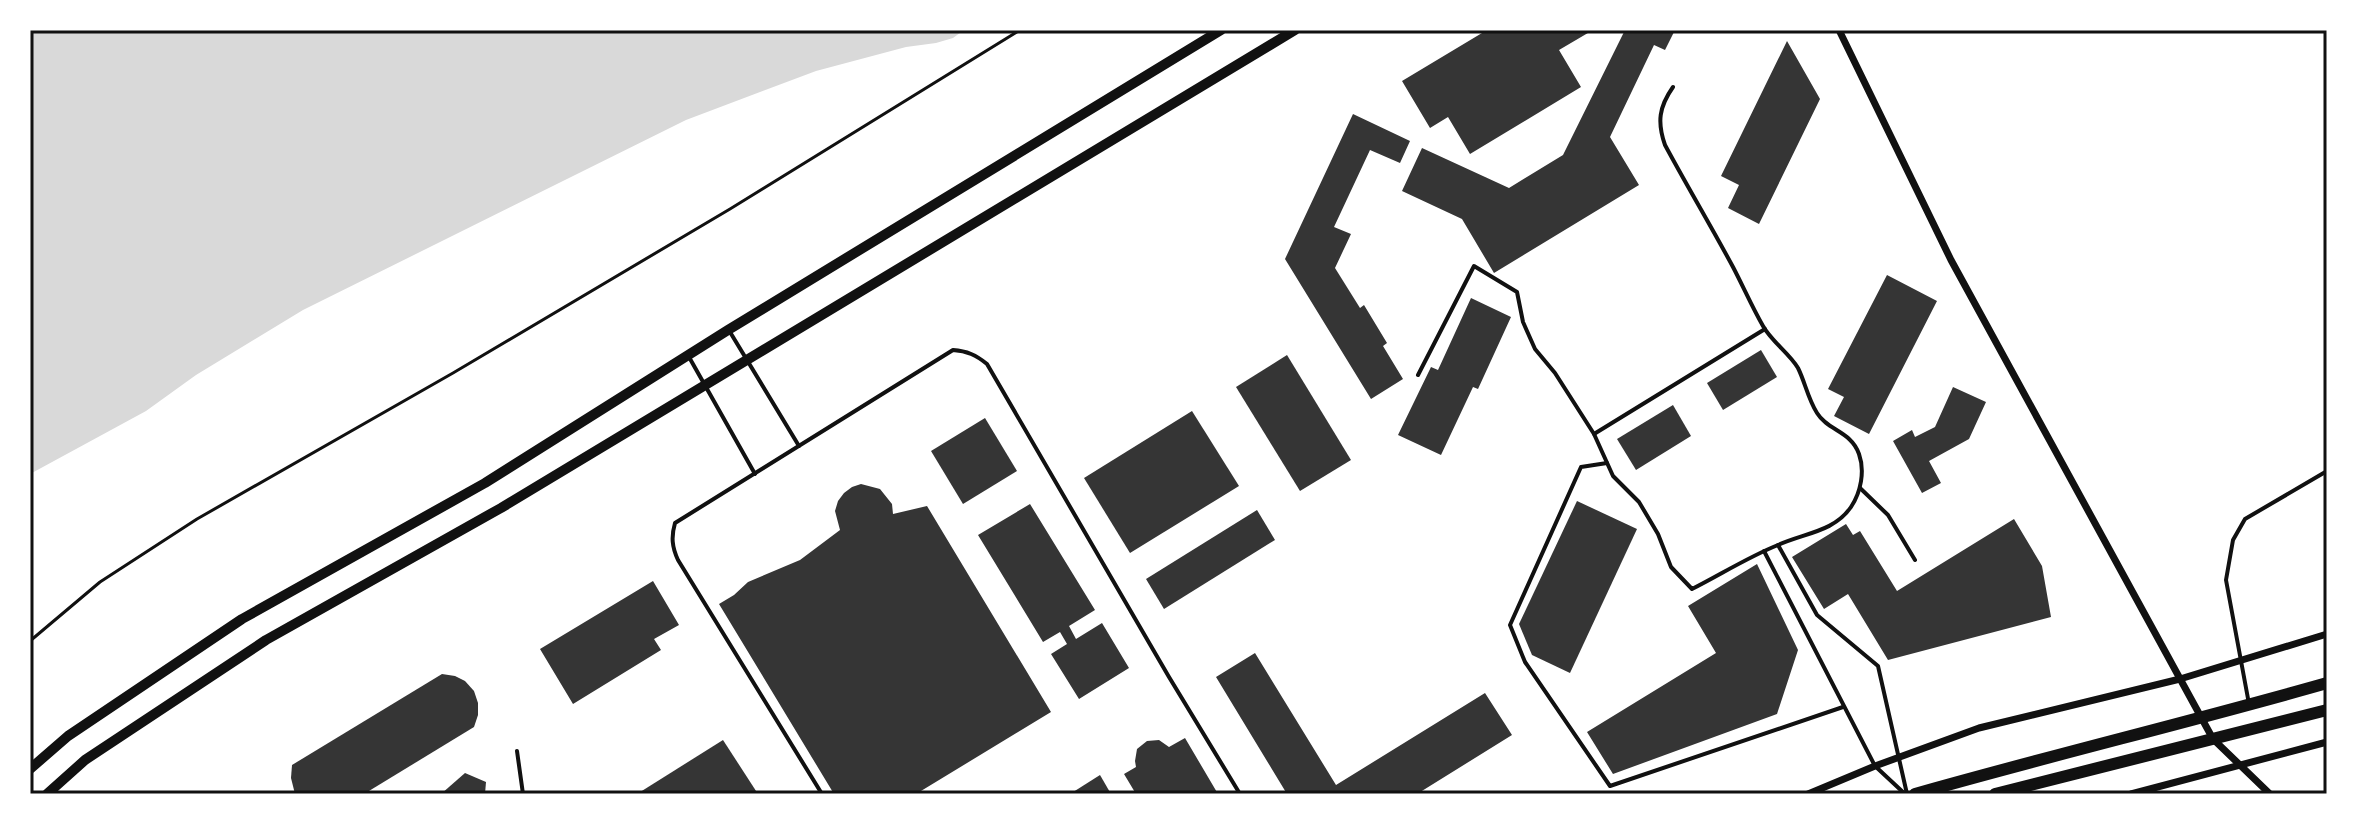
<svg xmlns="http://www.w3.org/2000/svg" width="2357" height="824" font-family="'Sofia Sans Condensed',sans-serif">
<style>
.water{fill:#d9d9d9}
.building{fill:#353535}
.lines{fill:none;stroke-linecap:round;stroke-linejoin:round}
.path{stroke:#111;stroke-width:3}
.service{stroke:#111;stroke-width:4}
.minor{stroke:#111;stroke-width:7}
.secondary{stroke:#111;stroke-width:10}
.primary{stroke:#111;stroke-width:12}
.neatline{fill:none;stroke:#111;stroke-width:3}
</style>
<rect width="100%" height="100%" fill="#fff"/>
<path class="water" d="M30,30h934l-11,8 -17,5 -30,4 -90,24 -130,49 -383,190 -107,65 -50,36 -116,63z"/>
<g class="building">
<path d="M1487,30h106l-34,20 22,37 -111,67 -22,-37 -18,11 -28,-47z"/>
<path d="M1625,30h50l-10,20 -11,-5 -44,92 29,48 -145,88 -32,-54 -60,-28 20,-43 87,40 54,-33z"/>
<path d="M1787,41l33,58 -61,125 -31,-16 11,-23 -18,-9z"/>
<path d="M1353,114l57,27 -10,22 -30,-13 -36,77 17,7 -16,34 25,40 4,-3 23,38 -4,3 20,33 -32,20 -86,-140z"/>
<path d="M1887,275l50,26 -68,133 -35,-18 10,-19 -16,-8z"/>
<path d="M1471,298l40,19 -33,72 -5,-2 -32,68 -43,-20 33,-68 7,3z"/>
<path d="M1761,350l16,27 -54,33 -16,-27z"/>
<path d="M1287,355l64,105 -51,31 -64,-104z"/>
<path d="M1953,387l33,15 -17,37 -40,22 12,22 -19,10 -29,-52 19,-11 3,7 20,-10z"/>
<path d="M1673,405l18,31 -55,34 -19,-31z"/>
<path d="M1192,411l47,75 -109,67 -46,-75z"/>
<path d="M985,418l32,53 -54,33 -32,-53z"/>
<path d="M861,484l19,5 12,15 1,10 34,-8 124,206 -135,82h-82l-115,-190 15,-9 14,-13 52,-22 40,-30 -5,-19 3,-10 6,-8 8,-6z"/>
<path d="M1577,501l60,28 -67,144 -38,-18 -13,-31z"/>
<path d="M1030,504l65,106 -26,16 7,13 26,-16 27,45 -50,31 -28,-45 16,-10 -7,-12 -17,10 -65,-107z"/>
<path d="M1257,510l18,30 -111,69 -18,-30z"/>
<path d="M2014,519l28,47 9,51 -163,43 -40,-66 -24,15 -32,-52 54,-33 7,11 7,-4 37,60z"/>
<path d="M1757,564l41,86 -21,64 -164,60 -26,-42 129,-79 -28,-47z"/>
<path d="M653,581l26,44 -25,14 7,11 -88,54 -33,-55z"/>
<path d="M1255,653l81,132 149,-92 27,42 -95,59h-130l-71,-117z"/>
<path d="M442,674l13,2 10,5 9,10 4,12v12l-4,12 -110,67h-69l-4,-16 1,-13z"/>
<path d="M1185,738l33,56h-82l-12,-20 12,-7 -1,-6 2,-12 10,-8 12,-1 10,7z"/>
<path d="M723,740l35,54h-121z"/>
<path d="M465,773l21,9 -1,12h-44z"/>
<path d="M1100,775l11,19h-41z"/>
</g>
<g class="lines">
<path class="path" d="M30,641l70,-59 97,-63 256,-146 277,-164 290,-179"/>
<g class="service">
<path d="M730,332l69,114"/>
<path d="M689,357l66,117"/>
<path d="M1418,375l56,-109 43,26 6,30 12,27 20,24 39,61 19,42 26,26 19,32 13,33 21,22c28,-14 56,-32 86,-44 26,-12 56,-13 73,-38 10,-15 14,-36 8,-53 -8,-23 -31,-23 -42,-41 -9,-14 -12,-31 -19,-45 -9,-15 -26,-26 -35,-42 -11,-19 -20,-40 -30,-59 -22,-41 -46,-81 -68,-122 -8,-23 -6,-38 8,-58"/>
<path d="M1594,434l171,-105"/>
<path d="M1607,463l-26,4 -71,158 15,37 85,124 233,-79"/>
<path d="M1860,488l28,27 27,45"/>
<path d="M1778,545l39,70 61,51 29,128"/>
<path d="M1764,551l111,215 30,28"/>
<path d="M2249,704l-23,-124 7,-40 12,-21 82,-48"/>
<path d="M517,751l6,43"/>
<path d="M822,794l-144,-234c-6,-13 -7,-23 -3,-37l278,-173c14,1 23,5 34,14l182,313 71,117"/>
</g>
<g class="minor">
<path d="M1839,30l112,230 262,479 57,55"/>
<path d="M1808,794l67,-28 104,-38 201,-49 147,-45"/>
<path d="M2131,794l196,-52"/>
</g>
<g class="secondary">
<path d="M30,769l38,-33 174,-117 243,-136 243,-153 493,-300"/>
<path d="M47,794l38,-34 181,-120 235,-132 794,-478"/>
</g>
<g class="primary">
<path d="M1915,794c137,-39 275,-72 412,-111"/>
<path d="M1995,794l332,-84"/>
</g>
</g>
<rect width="2357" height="824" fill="none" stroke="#ffffff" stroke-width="64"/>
<rect x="32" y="32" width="2293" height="760" class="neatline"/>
</svg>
